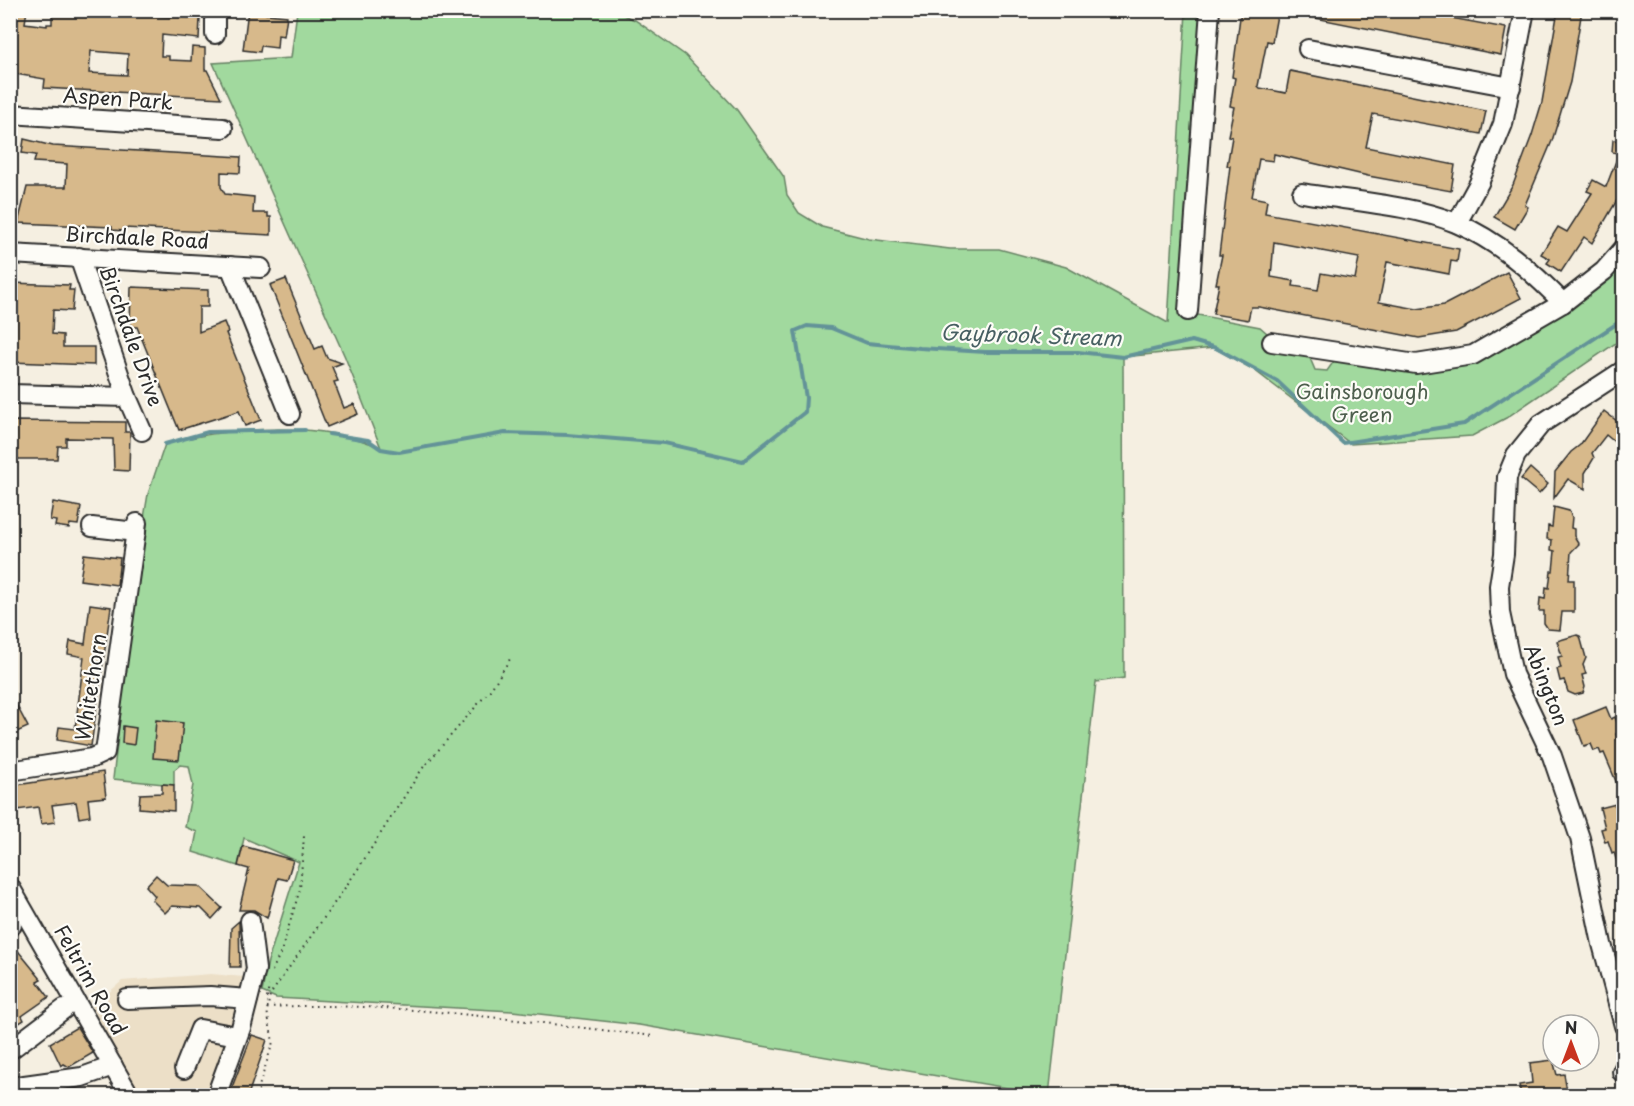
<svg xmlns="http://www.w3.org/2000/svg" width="1634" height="1106" font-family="'Playpen Sans',sans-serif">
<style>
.built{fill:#ecdfc7}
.green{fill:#a1d99e;stroke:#668264;stroke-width:1.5}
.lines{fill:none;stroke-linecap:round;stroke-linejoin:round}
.stream{stroke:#639398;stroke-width:4}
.building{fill:#d7b98b;stroke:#2b2b2b;stroke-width:1.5;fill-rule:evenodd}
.minor-casing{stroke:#2b2b2b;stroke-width:22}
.path{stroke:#2b2b2b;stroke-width:2;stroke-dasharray:1.5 4.5;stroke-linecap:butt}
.minor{stroke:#fdfcf7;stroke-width:18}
.labels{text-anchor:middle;stroke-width:4.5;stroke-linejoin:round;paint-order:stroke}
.street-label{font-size:20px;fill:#2b2b2b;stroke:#fdfcf7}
.park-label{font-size:20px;fill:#4e5f4e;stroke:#fdfcf7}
.water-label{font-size:21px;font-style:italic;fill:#475f62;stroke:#fdfcf7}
</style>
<rect width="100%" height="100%" fill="#f5efe1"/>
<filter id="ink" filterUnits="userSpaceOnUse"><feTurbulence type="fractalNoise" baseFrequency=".0167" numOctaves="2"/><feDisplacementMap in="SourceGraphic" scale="12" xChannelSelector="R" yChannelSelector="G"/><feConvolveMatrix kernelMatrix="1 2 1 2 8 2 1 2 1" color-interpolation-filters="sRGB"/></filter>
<g filter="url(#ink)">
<path class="built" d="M211,974l54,5 -17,51 -38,65h-70l-48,-88 30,-26z"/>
<path class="green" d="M297,11h317l21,9 50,35 52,55 47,67 3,18 12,18 23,14 47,12 81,10h49l67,18 102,56 18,-312h17l-21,301 78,15 7,6 -1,14 43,9 6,14 12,1 7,-10 102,9 187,-111v79l-117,80 -34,18 -121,8 -97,-74 -40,-22 -91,9 1,321 -28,4 -47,413 -410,-70 -127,-14 -236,-13 -14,-6 6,-31 31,-99 -55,-24 -6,28 -45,-14 4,-20 -12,-5 8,-42 -4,-19 -9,-1 -6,5v15l-61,-6 27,-237 8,-48 17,-50c64,-17 155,-24 216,4l-36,-91 -132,-294 78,-5z"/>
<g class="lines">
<g class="stream">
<path d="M329,434l39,6 13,9 18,3 106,-19 62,2 97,8 79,18 62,-49 1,-14 -11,-67 12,-5 24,2 36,15 53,5 65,4h93l45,5 69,-16 24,7 61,33 66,62 121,-19 160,-105"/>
<path d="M165,444l43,-12 97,-2"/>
</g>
</g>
<g class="building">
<path d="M10,10h17l-2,13 22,3v-2h5v-12l148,6 -1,21 -37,-4 -1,21h8v4l22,1 1,-14 13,1v22h2l14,28 -177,-10 1,-9 -35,-6zM91,51l37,3 -1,21 -38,-2z"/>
<path d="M248,10h19l-1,4 21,2 -3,20 -6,-1 -1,13 -16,-2 -1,6 -17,-2z"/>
<path d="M1241,10h37l-6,32 -5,-1 -9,45 2,2 26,5 4,-22 196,40 -5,23 -108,-20 -7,33 89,18 -4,26 -83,-15 -94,-22 -1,7 -14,-2 -7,38 15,3 -2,13 194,36 -2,13 -6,-1 -2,13 -62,-12 -8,40 38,7 27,-4 63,-33 14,26 -65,34 -37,6 -160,-31h-8l-3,13 -35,-6 6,-30h-3l6,-29h-3l11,-89h-3l5,-29 -4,-1 6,-29 -4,-1 5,-28 -3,-1zM1274,242l85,16 -4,21 -34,-6 -3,17 -25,-4 1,-5 -23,-4z"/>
<path d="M1305,10h103l98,18 -5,27 -196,-39z"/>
<path d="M1558,10h24l-12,72 -18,59 -27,64 3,2 -13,22 -21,-12 19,-32 19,-50 10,-33z"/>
<path d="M24,139l29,7 188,11 -1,16 -19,-1v15l4,7 29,3 -1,16h15v4h3v18l-147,-7v3l-12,-1v-3l-94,-4 9,-36h39l1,-23 -33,-2 2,-7 -14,-2z"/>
<path d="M1613,140l10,1v49l-31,53 -8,-6 -23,35 -14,-9 3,-4 -9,-5 17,-27 9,5 25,-39 -5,-2 6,-11 13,7 13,-34 -7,-1z"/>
<path d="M286,279l29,70 7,-3 5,12 15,5 -10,4 6,14 -4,1 10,26 10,-4 4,10 -31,13 -57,-142z"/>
<path d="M10,283l60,2 -1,5h5l-2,21 -19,-1 -1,24 11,1v12h31v18l-84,-3z"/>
<path d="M131,287l77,3v17h-9v25l25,-10 4,10 -2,1 35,87 -16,6 -6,-15 -60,19 -42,-103h-7z"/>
<path d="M1604,411l13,10 6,-8v36l-17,-14 -14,18 2,5 -9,15v16l-17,-10 -14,19 1,-26 16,-20 9,-7z"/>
<path d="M10,421l115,1v10h5l-1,39 -15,-1 -1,-31 -47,-1v8h-8l-1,13h-47z"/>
<path d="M1530,468l18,16 -9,10 -18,-15z"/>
<path d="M53,502l28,5 -3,18 -8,-1 -1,4 -14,-2 1,-5 -6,-1z"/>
<path d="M1554,507l15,4 3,6 -1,11 3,1v7l5,8 -8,8 -2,28h5v32h-12l-2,18 -12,-1 -4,-6v-12h-5l1,-13 5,1 1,-12 3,1 2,-17h2l2,-20 -4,-1 1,-10 -5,-1 1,-13 4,1z"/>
<path d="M84,554l36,4 -3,27 -37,-5z"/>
<path d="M90,604l21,3 -20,139 -34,-6 2,-13 16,2 9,-72 -16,-3 2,-13 15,3z"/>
<path d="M1577,635l3,1 6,22 -3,7 3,9 -4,1 3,12 -2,6 -8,2 -7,-3 -4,-12 -4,1 -3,-12 4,-1 -3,-11 4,-1 -5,-15z"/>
<path d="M10,693l18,34 -18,8z"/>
<path d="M1606,707l5,12 4,-2 6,15 -5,2 7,27v37l-19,-45 -3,1 -2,-5 -5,2 -3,-7 -7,2 -10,-26z"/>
<path d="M156,720l27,3 -4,37 -26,-2z"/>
<path d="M123,726l13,2 -2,17 -12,-2z"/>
<path d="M103,772l3,25 -18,2 2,17 -11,2 -3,-16 -24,3 3,17 -14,2 -3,-17 -28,4v-25z"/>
<path d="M162,784l12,1v26l-35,-3 1,-14 22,-1z"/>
<path d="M1620,803l3,14v56h-3l-6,-21 -2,1 -4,-12 -3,1 -4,-13 4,-1 -5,-20z"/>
<path d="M243,846l50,14 -6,20 -9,-2 -11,40 -13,-8h-15l10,-41 -11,-3z"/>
<path d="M156,875l11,10 32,1 23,22 -10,11 -11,-11 -29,-2 -7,7 -13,-13 3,-4 -9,-10z"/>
<path d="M239,921l1,46h-10l1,-39z"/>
<path d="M10,941l31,38 -4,2 12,16 -27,19 2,4 -14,9z"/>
<path d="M77,1027l16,26 -24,14 -5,-3 -3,2 -11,-23z"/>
<path d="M252,1035l15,5 -19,55h-19z"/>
<path d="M1553,1060l4,15 7,-1 3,17 -10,1v3h-36l-2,-10 13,-2 -2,-20z"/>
</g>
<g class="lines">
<defs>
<g id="minor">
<path d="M215,34v-24"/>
<path d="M1308,49l203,38"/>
<path d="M10,114l213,14"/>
<path d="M1302,193c47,8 111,12 154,30 42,18 76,48 107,80"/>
<path d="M1457,223l22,-40 24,-59 22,-114"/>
<path d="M10,254l251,14"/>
<path d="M79,257l48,140 15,34"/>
<path d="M230,266l60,148"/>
<path d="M1188,311l22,-301"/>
<path d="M1272,342l144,22 57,-9 90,-52 41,-32 20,-23"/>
<path d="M1624,370l-83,54 -25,31 -9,22 -3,77 -5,32 1,27 13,61 39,82 28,82 22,106 22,82"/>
<path d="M10,394l117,3"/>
<path d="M92,527l44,5"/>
<path d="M10,771l82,-13 13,-6 32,-229"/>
<path d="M10,887l120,209"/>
<path d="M10,926l2,-1"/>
<path d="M127,999l83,-3 38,3"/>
<path d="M10,1050l54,-41"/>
<path d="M184,1069l16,-40 37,7"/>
<path d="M1622,1072l2,-4"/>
<path d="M10,1087l72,-10 31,-11"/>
<path d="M216,1096l25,-68 15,-59 -6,-48"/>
</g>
</defs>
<use href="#minor" class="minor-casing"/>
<g class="path">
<path d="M272,971l9,-19 19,-63 4,-53"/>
<path d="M267,998l2,-12"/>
<path d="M267,1007c128,-6 259,15 387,29"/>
<path d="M256,1096l17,-54 -6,-31 3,-16 88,-126 64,-100 69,-80 19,-30"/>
</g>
<use href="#minor" class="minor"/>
</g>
</g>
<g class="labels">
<g class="street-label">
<text transform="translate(118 99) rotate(4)" y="7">Aspen Park</text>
<text transform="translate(137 238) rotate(3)" y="7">Birchdale Road</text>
<text transform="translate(131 336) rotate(70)" y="7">Birchdale Drive</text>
<text transform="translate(1546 685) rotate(68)" y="7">Abington</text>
<text transform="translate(91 687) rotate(-81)" y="7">Whitethorn</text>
<text transform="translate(90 980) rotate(60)" y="7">Feltrim Road</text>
</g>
<g class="park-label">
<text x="1362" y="399">Gainsborough<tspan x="1362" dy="23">Green</tspan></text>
</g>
<g class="water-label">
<text transform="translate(1031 336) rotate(2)" y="7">Gaybrook Stream</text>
</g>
</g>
<rect width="1634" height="1106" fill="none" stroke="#fdfcf7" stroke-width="36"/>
<rect x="18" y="18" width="1598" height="1070" fill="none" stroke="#2b2b2b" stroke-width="2" filter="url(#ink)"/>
<g transform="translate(1571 1043)"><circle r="28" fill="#fdfcf7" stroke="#a9a8a5" stroke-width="1.5"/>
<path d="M0-4.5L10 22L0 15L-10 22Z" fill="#c8321e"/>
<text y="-9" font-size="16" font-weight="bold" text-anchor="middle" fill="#2b2b2b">N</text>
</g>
</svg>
